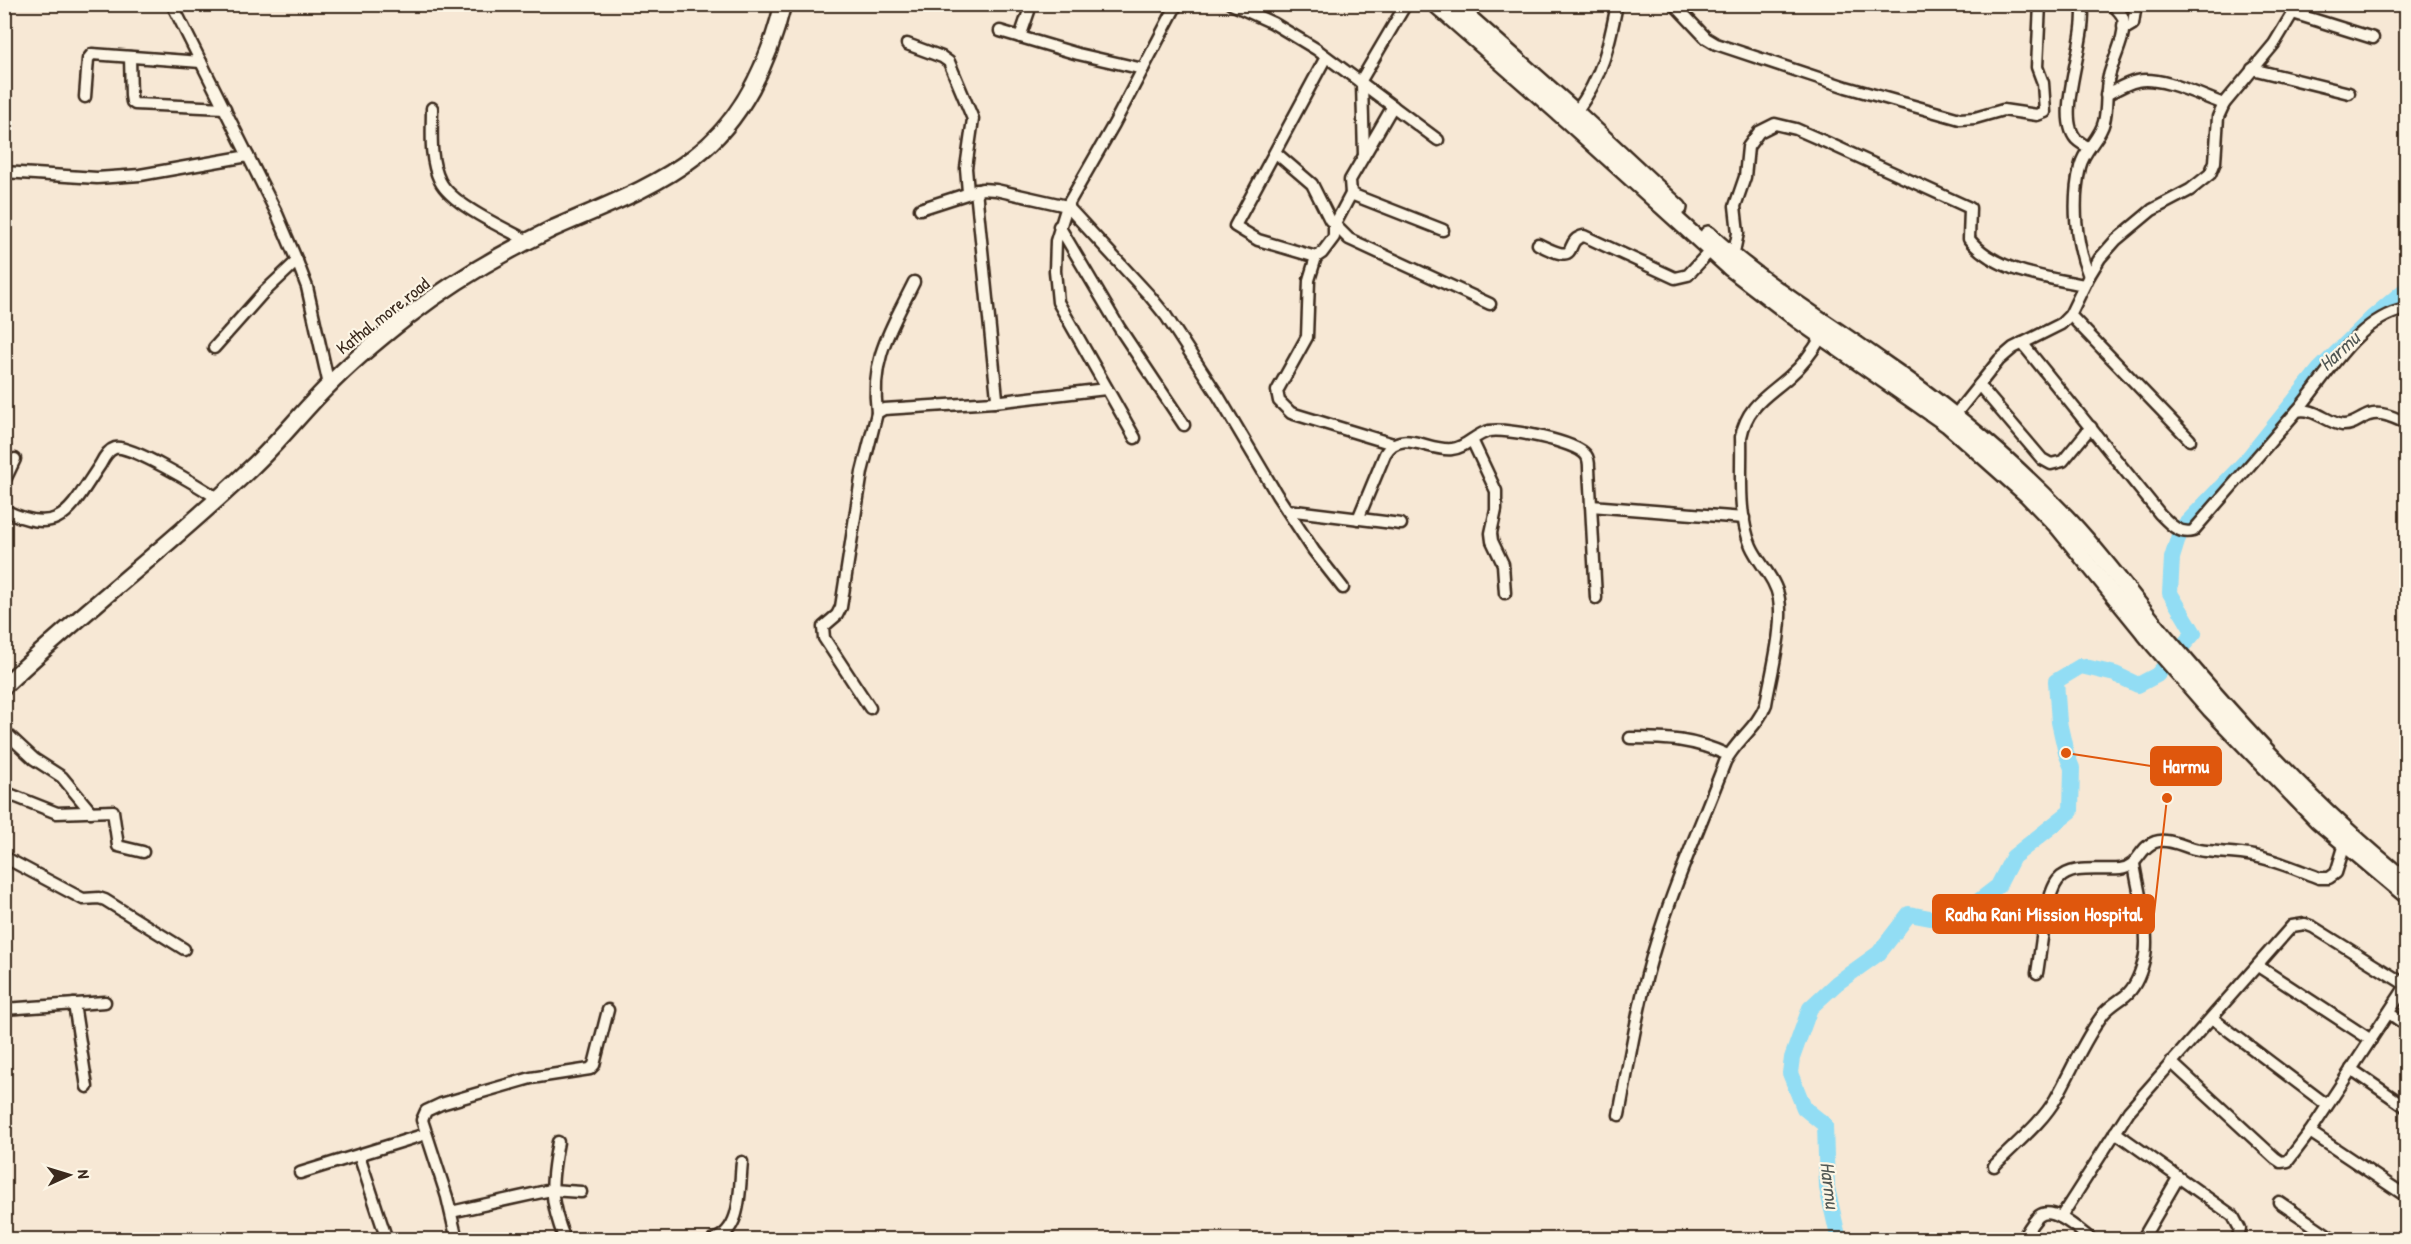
<svg xmlns="http://www.w3.org/2000/svg" width="2411" height="1244" font-family="'Patrick Hand',sans-serif">
<style>
.lines{fill:none;stroke-linecap:round;stroke-linejoin:round}
.river{stroke:#92ddf4;stroke-width:16}
.street-casing{stroke:#3b2a1e;stroke-width:15}
.secondary-casing{stroke:#3b2a1e;stroke-width:20}
.street{stroke:#fcf5e5;stroke-width:10}
.secondary{stroke:#fcf5e5;stroke-width:15}
.labels{text-anchor:middle;stroke-width:4.5;stroke-linejoin:round;paint-order:stroke}
.street-label{font-size:18px;fill:#3b2a1e;stroke:#fcf5e5}
.water-label{font-size:20px;font-style:italic;fill:#515754;stroke:#fcf5e5}
.leader{fill:none;stroke:#df570d;stroke-width:2}
.callout-dot{fill:#df570d;stroke:#fcf5e5;stroke-width:2}
.callout{fill:#df570d;stroke:#df570d;stroke-width:2}
.callout-label{font-size:20px;text-anchor:middle;font-weight:bold;fill:#fff}
</style>
<rect width="100%" height="100%" fill="#f7e8d5"/>
<filter id="ink" filterUnits="userSpaceOnUse"><feTurbulence type="fractalNoise" baseFrequency=".0167" numOctaves="2"/><feDisplacementMap in="SourceGraphic" scale="12" xChannelSelector="R" yChannelSelector="G"/><feConvolveMatrix kernelMatrix="1 2 1 2 8 2 1 2 1" color-interpolation-filters="sRGB"/></filter>
<g filter="url(#ink)">
<g class="lines">
<path class="river" d="M1839,1240l-12,-52 -2,-63 -21,-17 -14,-35 2,-15 18,-50 27,-25 42,-30 30,-39 42,8 47,-36 15,-29 58,-46 1,-43 -6,-15 -7,-31 -3,-41 25,-15 34,8 23,11 19,-10 37,-42 -24,-40 2,-35 9,-29 65,-68 73,-91 54,-53 33,-28"/>
<defs>
<g id="street">
<path d="M172,4l105,210 20,47 10,26 22,98"/>
<path d="M1231,4l42,19 43,26 122,91"/>
<path d="M1674,4l32,34 10,6 130,43 114,32 15,-1 28,-8 34,5 8,-3 -2,-29 -6,-16 3,-63"/>
<path d="M2082,4c7,34 -28,110 -6,135 3,3 8,6 12,8"/>
<path d="M2293,13l80,25"/>
<path d="M2123,26l5,1 5,-3 3,-20"/>
<path d="M1000,31l78,23 65,15"/>
<path d="M1020,37l9,-26 -2,-7"/>
<path d="M907,44l35,13 7,5 24,57 -7,49 2,24"/>
<path d="M130,57l1,39 1,6 3,2 90,4"/>
<path d="M2252,69l97,24"/>
<path d="M1360,82l46,-78"/>
<path d="M1362,84l2,71"/>
<path d="M2106,95c10,-5 20,-12 31,-14 23,-6 64,15 87,23"/>
<path d="M85,97l3,-38 4,-5 109,8"/>
<path d="M1393,106l-43,74 1,14 92,36"/>
<path d="M432,108c0,24 -3,51 8,73 12,24 64,47 88,60"/>
<path d="M1576,112c26,-35 33,-66 41,-108"/>
<path d="M1276,153l36,31 18,36 19,19 141,65"/>
<path d="M4,172l93,6 43,-3 108,-19"/>
<path d="M1351,194l-17,32v11l-12,16 -6,4 -7,23 -2,57 -30,54 2,10 12,12 102,31"/>
<path d="M920,209l62,-20 14,1 71,16 82,89 17,21 53,81 58,98 37,56 29,37"/>
<path d="M1059,226l61,103 64,96"/>
<path d="M1538,244c46,24 23,-4 46,-8l91,42 13,-3 22,-24"/>
<path d="M1316,257l-58,-17 -23,-14 91,-169"/>
<path d="M1733,257l5,-24 -3,-27 10,-29 3,-30 11,-15 16,-8 21,5 32,14 142,65 -1,31c26,33 77,38 115,46"/>
<path d="M2089,276c-14,-34 -17,-74 -9,-109 4,-18 20,-28 24,-45 4,-15 1,-31 5,-46 4,-17 18,-40 14,-58 -2,-6 -7,-10 -12,-14"/>
<path d="M2070,315l120,125"/>
<path d="M2022,343l138,171c9,9 19,21 33,17l104,-120c17,-4 29,11 45,14 11,1 18,-7 27,-10 13,-4 26,3 37,8"/>
<path d="M214,348l48,-54 35,-33"/>
<path d="M1979,385l63,74 9,5 12,-3 28,-34"/>
<path d="M994,402l112,-13"/>
<path d="M2297,411c31,-36 59,-92 109,-102"/>
<path d="M877,413c-7,-55 14,-84 37,-131"/>
<path d="M1955,415l44,-55 14,-12 48,-24 9,-9 19,-39 11,-18 16,-18 36,-30 38,-20 20,-16 5,-12 3,-45 6,-13 50,-60 24,-40"/>
<path d="M1135,438l-77,-136 -3,-31 1,-30 11,-35 47,-82 63,-120"/>
<path d="M1472,440l24,51v19l-5,23 1,8 11,23 2,29"/>
<path d="M4,482l11,-23"/>
<path d="M1591,506l153,12"/>
<path d="M4,510c58,28 66,-1 96,-45 3,-6 8,-15 15,-17 15,-4 87,40 102,50"/>
<path d="M1287,510l114,14"/>
<path d="M1358,519l27,-65c15,-27 44,-2 67,-5 14,-1 23,-15 37,-18 18,-3 86,10 97,24 3,4 3,9 3,13l7,130"/>
<path d="M870,708l-46,-70 -1,-11 14,-12 4,-8 21,-135 15,-59 7,-4 110,-7 3,-4 -21,-208"/>
<path d="M4,731l30,28 28,18 29,35"/>
<path d="M1630,738c39,0 62,1 98,17"/>
<path d="M4,792l53,21 56,-2 5,35 25,6"/>
<path d="M4,857l79,42 16,-1 6,2 79,49"/>
<path d="M2258,966l113,74"/>
<path d="M2037,973c4,-22 8,-77 21,-93 13,-16 44,-9 62,-11 19,-2 19,-22 35,-27 13,-5 31,6 44,8 18,3 37,2 55,6 22,4 44,14 65,22h10l7,-5 9,-29"/>
<path d="M74,1004l13,83"/>
<path d="M4,1009l101,-7"/>
<path d="M2389,1013l17,12"/>
<path d="M2212,1018l115,87"/>
<path d="M2171,1062l104,96 6,4 7,-1 22,-29 96,-146"/>
<path d="M2351,1069l55,38"/>
<path d="M1619,1115c9,-47 16,-94 28,-140 19,-73 51,-143 78,-213 11,-22 33,-35 41,-58 5,-30 18,-76 13,-105 -3,-20 -20,-35 -28,-53 -14,-33 -9,-73 -10,-109 6,-32 27,-41 49,-61 13,-11 23,-25 32,-40"/>
<path d="M2115,1132l118,84 7,13 -3,11"/>
<path d="M2310,1132l96,64"/>
<path d="M558,1142c-8,42 -9,58 7,98"/>
<path d="M359,1155l28,85"/>
<path d="M1994,1166c20,-21 49,-44 62,-68 16,-28 28,-59 48,-85 6,-7 13,-11 21,-17 10,-8 16,-24 19,-36 7,-26 -6,-69 -10,-96"/>
<path d="M300,1173l126,-39"/>
<path d="M2279,1202l56,38"/>
<path d="M451,1212l100,-22 30,2"/>
<path d="M2061,1217l68,-106 163,-185 13,-2 8,3 93,58"/>
<path d="M457,1240l-10,-43 -25,-77 4,-9 15,-7 90,-26 59,-9 4,-4 14,-55"/>
<path d="M617,1240h3"/>
<path d="M713,1240c30,-9 26,-52 29,-78"/>
<path d="M2022,1240c5,-8 10,-18 17,-24 14,-11 41,15 53,24"/>
<path d="M2142,1240l36,-62"/>
<path d="M2405,1240l1,-3"/>
</g>
<g id="secondary">
<path d="M1435,4l134,118 161,146 68,52 149,104 80,71 31,32 96,118 56,64 108,112 88,74"/>
<path d="M1454,4l122,108 103,96"/>
<path d="M1708,234c53,49 115,86 174,128 66,45 128,97 184,155 36,37 67,82 101,122 74,87 150,171 239,242"/>
<path d="M4,686c80,-76 168,-142 247,-218 27,-25 50,-55 76,-81 24,-25 53,-49 80,-70 44,-34 95,-64 145,-88 47,-21 101,-40 142,-72 48,-36 75,-95 89,-153"/>
</g>
</defs>
<use href="#street" class="street-casing"/>
<use href="#secondary" class="secondary-casing"/>
<use href="#street" class="street"/>
<use href="#secondary" class="secondary"/>
</g>
</g>
<g class="labels">
<g class="street-label">
<text transform="translate(383 316) rotate(-38)" y="6">Kathal more road</text>
</g>
<g class="water-label">
<text transform="translate(2339 351) rotate(-43)" y="7">Harmu</text>
<text transform="translate(1830 1185) rotate(83)" y="7">Harmu</text>
</g>
</g>
<path class="leader" d="M2066 753L2151 766M2167 798L2154 914"/>
<g class="callout-dot">
<circle cx="2066" cy="753" r="6"/>
<circle cx="2167" cy="798" r="6"/>
</g>
<g class="callout">
<rect x="2151" y="747" width="70" height="38" rx="6"/>
<rect x="1933" y="895" width="221" height="38" rx="6"/>
</g>
<g class="callout-label">
<text x="2186" y="773">Harmu</text>
<text x="2044" y="921">Radha Rani Mission Hospital</text>
</g>
<rect width="2411" height="1244" fill="none" stroke="#fcf5e5" stroke-width="24"/>
<rect x="12" y="12" width="2387" height="1220" fill="none" stroke="#3b2a1e" stroke-width="2" filter="url(#ink)"/>
<g transform="translate(69 1175) rotate(86)" stroke="#fcf5e5" stroke-width="4.5" paint-order="stroke">
<path d="M0-4.5L10 22L0 15L-10 22Z" fill="#3b2a1e"/>
<text y="-9" font-size="16" font-weight="bold" text-anchor="middle" fill="#3b2a1e">N</text>
</g>
</svg>
